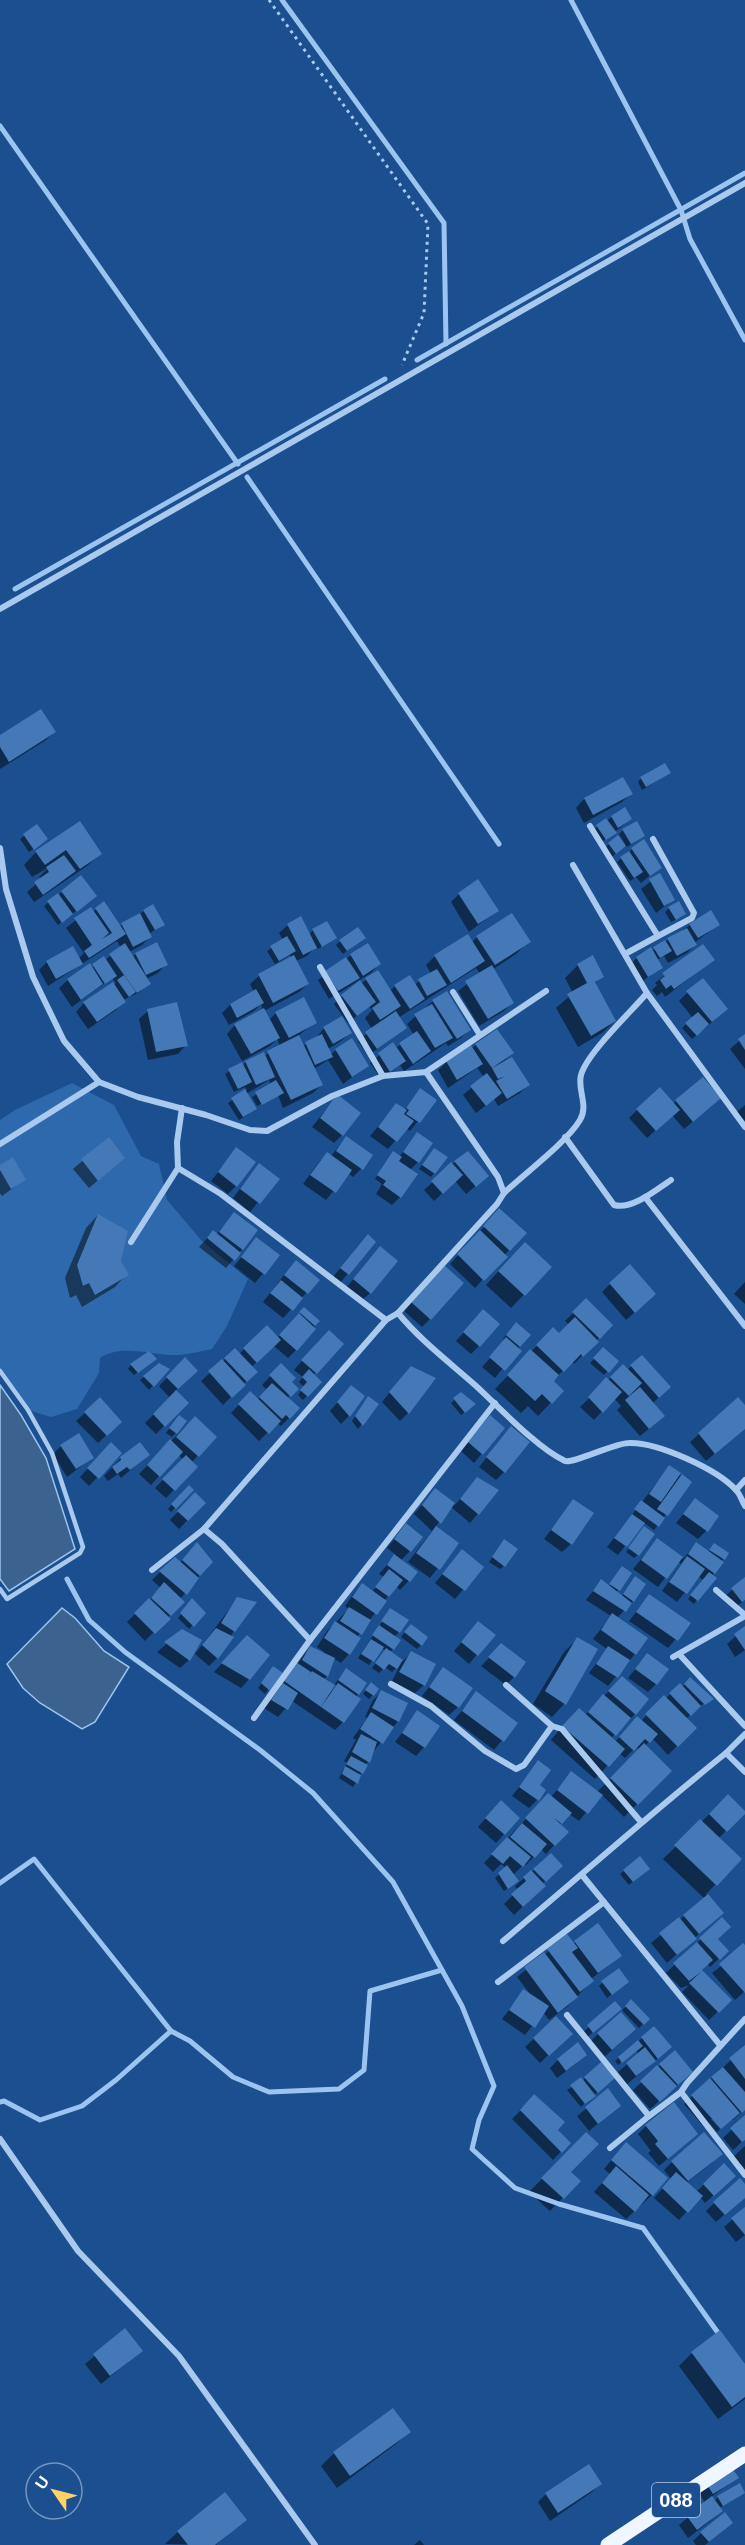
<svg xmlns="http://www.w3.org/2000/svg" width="745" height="2545" font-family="Arial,sans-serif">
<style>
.green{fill:#2e69ad}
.water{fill:#3c6290;stroke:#9cc4f0;stroke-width:1.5}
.shadow{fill:#0007}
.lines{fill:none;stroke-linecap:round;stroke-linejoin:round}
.stream{stroke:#9cc4f0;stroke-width:5}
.building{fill:#4478b7}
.path{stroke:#a9c9ee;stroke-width:3;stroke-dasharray:3 4.5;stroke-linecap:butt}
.lane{stroke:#a9c9ee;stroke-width:4.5}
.street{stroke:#a9c9ee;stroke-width:6}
.primary{stroke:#f0f6ff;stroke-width:15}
.labels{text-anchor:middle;stroke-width:4.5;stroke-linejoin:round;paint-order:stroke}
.shield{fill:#1b4f8f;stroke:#bbcadd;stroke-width:1.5}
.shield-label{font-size:20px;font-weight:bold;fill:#fff}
</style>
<rect width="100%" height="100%" fill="#1b4f8f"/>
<path class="green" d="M72,1083l42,22 27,51 18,8 8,36 35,41 46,38 -21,47 -15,23c-11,2 -22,5 -33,6 -26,1 -56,-12 -79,3l-1,15 -22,36 -26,8 -23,-7 -28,-39v-251l15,-10z"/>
<g class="water">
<path d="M0,1385l21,30 25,43 29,91 -66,42 -9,-12z"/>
<path d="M62,1608l13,10 29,33 25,16 -34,55 -13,7 -42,-26 -17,-15 -16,-24z"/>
</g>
<g class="shadow">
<path d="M54,732l-8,8 -46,29v-32z"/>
<path d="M669,773l-27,17 -4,-8 3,-4z"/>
<path d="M622,779l9,15 -9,8 -38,21 -8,-15 8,-9z"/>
<path d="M612,817l14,6 -24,19 -9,-12z"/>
<path d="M80,823l20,31 -13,12 -53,36 -7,-10 14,-12 -2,-3 10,-10 -17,10 -8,-12 12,-13z"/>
<path d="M37,826l5,17 -13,9 -9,-13z"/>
<path d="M623,830l20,6 -16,11 -2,-2 -13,12 -7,-9 4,-4h16l-6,-10z"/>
<path d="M632,849l28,18 -19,16 -5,-6 -6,4 -13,-19z"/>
<path d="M659,875l15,24 -18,14 -15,-24z"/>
<path d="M62,892l33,4 -37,29 -14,-19z"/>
<path d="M459,894l38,17 -28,21 -18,-30z"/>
<path d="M103,903l16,24 25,-16 19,13 -14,10 1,3 -8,8 -13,7 3,5 4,-3 30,10 -8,9 -12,6 3,4 -9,9 -17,8 -7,10 -28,19 -12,-17 8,-9 32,-20 -4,-5 -40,29 -13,-19 9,-8 37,-20 16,-12 -4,-7 -69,45 -9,-16 8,-8 32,-4 5,-5 -18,-25 24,-19 3,3z"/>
<path d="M669,908l12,9 -10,5 -6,-10z"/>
<path d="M288,925l21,10 4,-5 22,8 -17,11 -2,-3 -9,10 -11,5 12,23 -9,8 -35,19 5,9 7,-7 39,9 -17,14 5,10 13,-8 8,-10 26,5 -9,8 -13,8 2,6 6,-5 31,16 -24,18 -15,-24 -14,9 8,15 -9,9 -30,15 -5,-13 -21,11 -5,-9 19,-12 -2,-5 -23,14 5,18 -12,8 -11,-17 19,-13 -2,-3 -11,5 -9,-18 16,-10 1,2 4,-4 18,-6 16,-10 -3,-7 -7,7 -28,15 -15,-27 8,-9 28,-15 -2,-6 -7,7 -25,14 -7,-12 8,-8 24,-13 -4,-8 9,-8 33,-18 -2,-3 -15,9 -8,-13 16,-11 -4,-7z"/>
<path d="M690,925h28l-24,18 1,2 -8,8 -19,10 -4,-7 -7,4 4,7 -22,17 -11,-18 9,-8 15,-7z"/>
<path d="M468,936l4,6 5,-5 52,4 -13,13 -24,16 20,33 -8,8 -25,15 -21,-35 22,-17 -4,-6 -78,50 7,10 -37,28 -10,-15 14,-12 -7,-11 7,-8 -3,-4 -21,17 -14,-19 8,-8 36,-24 12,19 5,-5 19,-1 17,-11 -5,-9 8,-8z"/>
<path d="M364,938l-21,16 -7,-9 4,-4z"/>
<path d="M703,946l10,14 -48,37 -3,-5 -5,4 -5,-6 5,-5 -2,-2z"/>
<path d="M351,955l28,9 -8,9 -42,26 -11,-19z"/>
<path d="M578,965l24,11 -8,8 21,37 -13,12 -24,14 -22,-39 17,-15 -8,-15z"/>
<path d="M687,993l31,24 -26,22 -10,-11 11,-10 -14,-17z"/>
<path d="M433,1001l36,29 -8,8 -13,8 -2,-3 -42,28 -4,-6 -19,14 -11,-16 23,-19 3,4 18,-13 -7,-11z"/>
<path d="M148,1011l38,34 -8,9 -30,6 -9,-41z"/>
<path d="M745,1036v33l-15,-20z"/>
<path d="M476,1045l36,8 -11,11 27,21 -8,8 -22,13 -4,-7 -18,14 -13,-18 21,-18 -7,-9 -29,20 -10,-18 9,-8z"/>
<path d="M420,1090l15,10 -25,31 -4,-3 -18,21 -18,-13 26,-31 8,5z"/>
<path d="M337,1096l5,39 -8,8 -22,-16z"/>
<path d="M676,1101l35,5 -27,23 -12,-14 -25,23 -18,-20 8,-8 36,-6z"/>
<path d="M745,1105v16l-8,-9z"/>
<path d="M417,1134l1,28 -8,8 -10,27 -8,8 -16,-11 6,-10 -7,-5 15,-22h9z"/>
<path d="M346,1138l15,31 -8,8 -5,-4 -22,27 -23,-16 16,-22 8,-8 4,2z"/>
<path d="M108,1139l7,27 -26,22 -16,-19z"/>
<path d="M237,1149l-1,37 -8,8 -17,-13z"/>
<path d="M431,1153l3,20 -3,4 -12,-8z"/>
<path d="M455,1162l23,22 -12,10 -11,-13 -21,20 -10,-11z"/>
<path d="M0,1166l24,14 -22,16 -2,-3z"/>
<path d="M251,1174l26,5 -27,33 -17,-14z"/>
<path d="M234,1214l8,35 -16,19 -27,-21 14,-15 3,3z"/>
<path d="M98,1215l29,59 -12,13 -33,20 -6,-12 -6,3 -5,-20 21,-50z"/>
<path d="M491,1219l18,31 -34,38 -25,-24z"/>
<path d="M257,1239l21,16 -23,28 -21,-17z"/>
<path d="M374,1242l-34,41 -7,-6 26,-32z"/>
<path d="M372,1256l-2,37 -9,8 -15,-13z"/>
<path d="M512,1256l38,11 -39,41 -25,-23z"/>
<path d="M288,1270l30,10 -35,38 -20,-16z"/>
<path d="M436,1275l-6,44 -8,8 -18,-16z"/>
<path d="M745,1282v22l-11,-10z"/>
<path d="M610,1284l36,18 -20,18 -24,-28z"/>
<path d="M586,1300l25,25 -37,39 -2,-2 -20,19 10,10 -24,25 -10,-10 -7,7 -26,-24 58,-60 6,6 10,-10 -4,-4z"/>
<path d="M304,1309l14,12 -22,29 -8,8 -14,-12 -23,21 5,4 -33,34 -22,-24 34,-31 4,4 28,-27 10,11z"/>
<path d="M475,1320l4,26 -8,8 -15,-13z"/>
<path d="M512,1328l17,7 -34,43 -13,-11 23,-26 -2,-2z"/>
<path d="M320,1340l22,4 -29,31 7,7 -17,18 -5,-5 6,-8 -5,-5 4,-5 -9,-7z"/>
<path d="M604,1349l13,12 -13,14 -14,-12z"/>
<path d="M642,1357l27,30 -16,16 2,21 -15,12 -23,-26 4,-4 -7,-8 -20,22 -14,-13 43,-41 4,4z"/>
<path d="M185,1359l2,20 -12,12 12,12 -31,31 -11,-11 25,-25 -11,-12z"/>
<path d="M151,1362l-17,13 -6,-6 3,-4z"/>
<path d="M159,1365l9,4 -19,21 -9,-10z"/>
<path d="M281,1365l15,24 -9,9 2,20 -8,8 -4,-3 -18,18 -28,-28 19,-20 7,7 10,-10 -5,-5z"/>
<path d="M403,1376l5,37 -8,8 -18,-19z"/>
<path d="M461,1394l9,14 -9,7 -10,-12z"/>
<path d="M343,1396l6,20 -8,8 -11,-13z"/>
<path d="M100,1399l20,23 -22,21 -22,-22z"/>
<path d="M738,1399l7,8v21l-39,33 -16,-19z"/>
<path d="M365,1402l12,2 -19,25 -6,-8z"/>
<path d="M175,1421l10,1 -13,15 -6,-4z"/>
<path d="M186,1426l29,11 -23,25 4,5 -30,31 -11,-10 28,-29 -5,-4 -27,30 -12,-11z"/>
<path d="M482,1426l21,2 -29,35 -13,-12z"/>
<path d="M503,1437l1,35 -8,8 -17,-13z"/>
<path d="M111,1444l9,9 -31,33 -9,-9z"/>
<path d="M61,1446l31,12 -25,19 -14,-23z"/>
<path d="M148,1455l-27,23 -3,-4 -10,7 -4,-5 17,-18z"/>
<path d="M669,1467l21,15 -36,48 -11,-8 -25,33 -11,-8z"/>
<path d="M477,1479l20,12 -27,32 -19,-16 -16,20 22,16 -27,35 -22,-16 24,-31 -18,-17 21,-24 20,15z"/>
<path d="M189,1487l3,3 -21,22 -3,-3z"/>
<path d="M195,1494l9,9 -25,26 -9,-9z"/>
<path d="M695,1500l11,31 -8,8 -22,-16z"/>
<path d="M574,1501l-3,43 -9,8 -18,-13z"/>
<path d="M406,1525l4,26 -10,10 16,12 -16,17 -4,-4 -12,15 -27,36 -8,17 -8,9 -8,-5 -6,18 -4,4 6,14 8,-8 -2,-2 7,-10 16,20 -15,28 -8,8 -43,-29 -14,16 -14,-9 46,-61 13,6 1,-1 -7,-5 10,-16 22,-22 -4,-3 9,-13 8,-8 10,7 12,-15 -5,-3 17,-19 -9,-7z"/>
<path d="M641,1531l-3,24 -4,3 -8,-6z"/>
<path d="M657,1540l26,19 13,-15 12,8 2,-3 13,10 -29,45 -6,-5 15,-19 -5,-4 -21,26 -15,-11 19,-27 -3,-3 -20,26 -25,-18z"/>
<path d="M501,1545l3,21 -4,3 -11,-7z"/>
<path d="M189,1552l22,10 -31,37 3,3 -38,39 -18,-19 34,-34 -9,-8 8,-8 20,-9z"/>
<path d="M454,1560l28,7 -27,32 -20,-16z"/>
<path d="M619,1571l11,2 -14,20 5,4 11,-15 1,19 -16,17 18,36 -27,32 -19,-13 18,-24 -14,-10 18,-23 -25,-16 15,-19 7,6z"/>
<path d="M745,1579v21l-12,9 -9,-12z"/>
<path d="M649,1596l40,27 -21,25 -39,-27z"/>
<path d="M238,1598l-4,33 -17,27 -8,8 -14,-12z"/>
<path d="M189,1604l15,9 -15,16 -11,-11z"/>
<path d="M390,1610l9,22 -5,5 -1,12 -4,3 14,9 8,-8 13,32 -9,8 -23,-12 9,-18 -9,9 -7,-5 -6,6 -7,-5 14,-17 -5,-4 -12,18 -11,-7z"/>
<path d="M478,1623l15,12 -24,29 -15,-13z"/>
<path d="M745,1628v22l-10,7 -8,-13z"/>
<path d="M407,1629l14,16 -4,4 -16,-12z"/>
<path d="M182,1631l7,29 -9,8 -23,-16z"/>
<path d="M577,1639l19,10 -32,55 -12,13 -19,-13 31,-52z"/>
<path d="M239,1645l10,34 -8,9 -27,-16z"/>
<path d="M502,1645l12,32 -8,8 -25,-19z"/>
<path d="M647,1655l9,29 -8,8 -20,-14z"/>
<path d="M443,1669l15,38 -9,8 -27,-19z"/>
<path d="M270,1672l11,1 -16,21 -7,-6z"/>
<path d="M690,1679l18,23 -9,4 -13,13 9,9 -27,27 -16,-17 -7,8 25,25 -46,46 -23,-23 -22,27 -10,-7 -10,11 7,7 -20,22 -5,-5 -15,16 -2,-1 -11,11 4,6 -13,10 -9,-13 11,-10 -5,-4 -8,8 -9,-9 56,-59 11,-7 20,-24 26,19 43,-42 -4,-3 -11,11 -6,-5 -24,26 -44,-39 15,-18 19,-7 29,-29 21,28 -24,24 4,4 14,-16 12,-5 23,-24 2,1 14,-13 2,2z"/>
<path d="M367,1688l6,7 -4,4 -6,-5z"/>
<path d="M382,1692l16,29 -24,30 -21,36 -14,-9 8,-15 -3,-2 12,-21 -3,-2 14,-20 -2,-1 8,-17z"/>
<path d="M477,1693l39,30 -22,27 -40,-30z"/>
<path d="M418,1712l6,35 -8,9 -21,-14z"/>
<path d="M539,1762l-2,38 -8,8 -17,-12z"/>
<path d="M728,1796l16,16 -26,27 22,20 -34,35 16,19 -55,50 -16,-20 54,-44 -42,-40z"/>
<path d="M492,1811l26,7 -22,25 -18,-16z"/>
<path d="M551,1855l10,11 -19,18 -6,10 -22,21 -10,-11 14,-14 -3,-4z"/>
<path d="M624,1871l20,1 -15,13 -9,-11z"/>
<path d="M722,1919l-6,21 11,11 -17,16 -3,-4 -7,7 30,30 -21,20 -27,-28 7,-7 -8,3 -15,-15z"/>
<path d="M567,1936l6,9 2,-3 45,14 -29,23 1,2 -24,25 -19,14 -6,-8 -18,23 -23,-16 22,-28 7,4 -14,-18z"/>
<path d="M745,1948v43l-10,9 -23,-27z"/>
<path d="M602,1983l21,2 -16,13 -8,-12z"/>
<path d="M631,2002l17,17 -9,9 -17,-18z"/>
<path d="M615,2003l-4,14 -27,23 -4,-5z"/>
<path d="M556,2018l14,16 -30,29 -15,-16z"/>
<path d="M654,2028l7,28 -34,28 -9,-12 21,-18 -3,-4 -18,15 -3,-4z"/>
<path d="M598,2034l28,4 -23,20 -13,-16z"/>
<path d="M745,2047v62l-12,11 -22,-1 9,10 -3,3 -8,-9 -5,4 -20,-23z"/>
<path d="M675,2052l8,28 -33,29 -17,-19z"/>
<path d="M558,2060l19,3 -20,15 -7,-10z"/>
<path d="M601,2064l3,22 -23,21 -14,-17 15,-9z"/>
<path d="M608,2091l11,15 -30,25 -12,-15z"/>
<path d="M526,2105l43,38 -16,17 -41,-41z"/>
<path d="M745,2117v22l-12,11 -10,-12z"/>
<path d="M646,2126l42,16 -29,24 -11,-13 3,-2 -13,-17z"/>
<path d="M586,2134l-17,38 10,9 -29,30 -21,-19z"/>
<path d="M745,2146v24l-3,-5 -3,3 -8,-9z"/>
<path d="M618,2152l34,43 -26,24 -32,-27 16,-18 -6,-5z"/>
<path d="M672,2162h41l-27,21 10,9 28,-27 10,11 -29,27 -5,-6 -21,23 -25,-22 17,-19 -7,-9z"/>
<path d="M745,2186v10l-29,26 -10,-11 8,-8z"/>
<path d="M745,2209v26l-9,7 -12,-15z"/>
<path d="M125,2331l7,28 -31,25 -16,-20z"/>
<path d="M692,2353l53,14v32l-27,20 -39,-53z"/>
<path d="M409,2432l-13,12 -59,44 -16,-22 13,-13z"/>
<path d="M737,2478l-26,19 3,4 4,-4 26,-4 -25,15 2,3 -8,8 -25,19 -9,-13 26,-22 -7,-12 8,-8z"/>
<path d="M600,2484l-8,8 -42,29 -12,-19 8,-8z"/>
<path d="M245,2519l-29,26 -51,-1 13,-12z"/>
<path d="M723,2531l-18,14h-9l-3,-4 8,-8z"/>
<path d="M420,2540l4,5h-10z"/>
</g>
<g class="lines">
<g class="stream">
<path d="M282,0l162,223 2,121"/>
<path d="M571,0l110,210 9,29 55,101"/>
<path d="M0,126l238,338"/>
<path d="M417,360l328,-187"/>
<path d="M247,477l252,367"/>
<path d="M15,589l370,-210"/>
<path d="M67,1579l22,41 36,32 135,98 53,43 80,89 69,124 32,80 -15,34 -7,29 43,39 44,16 84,24 78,109"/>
<path d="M0,1883l34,-24 137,172"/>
<path d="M0,2102l4,-1 36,19 42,-14 34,-26 55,-49 19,10 43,36 36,15 70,-3 25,-19 6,-79 72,-21"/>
</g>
</g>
<g class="building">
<path d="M41,709l15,23 -47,30 -9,-15v-12z"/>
<path d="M665,763l6,10 -25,14 -6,-10z"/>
<path d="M623,777l10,17 -40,21 -9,-17z"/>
<path d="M625,807l7,12 -14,9 -7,-12z"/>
<path d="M606,818l11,15 -11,7 -10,-15z"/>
<path d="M80,821l22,33 -22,15 -14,-19 -21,15 -10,-14z"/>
<path d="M637,821l8,15 -14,8 -9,-15z"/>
<path d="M37,824l11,15 -14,11 -11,-16z"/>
<path d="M618,835l8,11 -10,8 -8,-11z"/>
<path d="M644,839l18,29 -12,8 -19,-28z"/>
<path d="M629,851l14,21 -9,6 -14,-21z"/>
<path d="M64,855l12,16 -33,24 -9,-13 15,-10 -3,-5z"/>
<path d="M660,873l15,27 -11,6 -15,-27z"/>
<path d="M81,875l16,21 -20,16 -16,-21z"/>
<path d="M478,879l21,32 -21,13 -20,-31z"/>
<path d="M58,893l15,21 -11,9 -15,-22z"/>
<path d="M104,901l22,33 -37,24 -5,-7 8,-6 -18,-27 17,-11 18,26 -7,6 10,-6 -17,-25z"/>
<path d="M679,901l7,13 -10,6 -8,-13z"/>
<path d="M153,904l12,21 -10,5 -12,-20z"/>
<path d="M711,910l9,15 -22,13 -9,-14z"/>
<path d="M140,913l12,24 -19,10 -12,-24z"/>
<path d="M512,913l19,29 -36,23 -19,-29z"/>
<path d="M301,916l16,32 -14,7 -16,-31z"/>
<path d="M327,921l10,17 -15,9 -10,-18z"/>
<path d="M358,927l8,11 -19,13 -8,-11z"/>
<path d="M687,928l10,17 -20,11 -10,-18z"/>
<path d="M468,934l17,27 -34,22 -17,-28z"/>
<path d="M287,936l9,15 -17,10 -9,-15z"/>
<path d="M665,940l7,11 -12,7 -7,-11z"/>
<path d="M157,942l11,23 -22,10 -11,-22z"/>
<path d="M125,943l26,41 -14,9 -28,-39z"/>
<path d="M368,943l13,21 -18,12 -13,-22z"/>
<path d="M703,944l12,16 -41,29 -3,-4 -5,4 -6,-9 5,-4 -3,-3z"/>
<path d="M73,946l10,18 -27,15 -10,-18z"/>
<path d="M651,947l12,21 -15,9 -12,-20z"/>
<path d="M294,955l15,29 -36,19 -15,-29z"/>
<path d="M593,955l11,22 -9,5 21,39 -25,15 -24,-42 20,-11 -10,-19z"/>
<path d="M104,956l13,20 -12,8 -13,-20z"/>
<path d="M346,957l14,21 -22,13 -13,-20z"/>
<path d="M90,963l13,21 -22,16 -14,-21z"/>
<path d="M492,965l22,38 -26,16 -23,-38z"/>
<path d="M437,969l10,16 -20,11 -9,-17z"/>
<path d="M378,970l23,36 -21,14 -8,-12 8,-6 -15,-24z"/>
<path d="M124,975l12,17 -7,5 -12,-17z"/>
<path d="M410,975l15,24 -15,10 -16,-24z"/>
<path d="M703,978l25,31 -16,13 -26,-31z"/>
<path d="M360,980l16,22 -19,14 -16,-21z"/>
<path d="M113,982l13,20 -29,20 -14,-20z"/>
<path d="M256,989l8,14 -27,15 -7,-14z"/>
<path d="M447,991l24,39 -14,9 -25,-39z"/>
<path d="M304,997l13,26 -28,15 -14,-26z"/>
<path d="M177,1002l11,44 -32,6 -9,-43z"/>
<path d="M432,1004l21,34 -18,10 -21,-34z"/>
<path d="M264,1008l16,30 -29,16 -17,-30z"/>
<path d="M396,1011l11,17 -30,21 -12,-17z"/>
<path d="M698,1012l11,12 -12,12 -12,-13z"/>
<path d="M342,1016l10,17 -19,11 -10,-17z"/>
<path d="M497,1029l17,24 -22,15 -17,-24z"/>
<path d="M417,1031l14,20 -18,13 -14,-21z"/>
<path d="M322,1034l11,23 -18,8 -10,-23z"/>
<path d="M745,1034v16l-7,-11z"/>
<path d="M299,1035l24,50 -32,15 -24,-49z"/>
<path d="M352,1038l17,28 -17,11 -17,-28z"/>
<path d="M393,1042l13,19 -16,11 -12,-19z"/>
<path d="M471,1045l12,19 -26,16 -11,-19z"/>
<path d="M264,1052l11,25 -19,8 -11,-24z"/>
<path d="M512,1057l18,28 -23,14 -11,-18 9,-5 -7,3 -6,-11z"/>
<path d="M242,1062l10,20 -14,7 -10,-20z"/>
<path d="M487,1073l15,20 -16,13 -16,-20z"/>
<path d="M703,1077l18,21 -28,24 -18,-22z"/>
<path d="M276,1080l8,13 -22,12 -7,-13z"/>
<path d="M660,1087l20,23 -24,21 -20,-22z"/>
<path d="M420,1088l17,12 -17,23 -14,-9 3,-4 -3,-2z"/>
<path d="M245,1089l12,20 -14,8 -12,-19z"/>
<path d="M337,1094l24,19 -18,23 -23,-18z"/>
<path d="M396,1103l11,7 -3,4 10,7 -17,21 -19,-15z"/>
<path d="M417,1132l16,11 -14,20 -16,-11z"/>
<path d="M346,1136l27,19 -10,15 -27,-19z"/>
<path d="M109,1137l16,21 -27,23 -17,-22z"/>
<path d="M236,1147l20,15 -19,25 -19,-15z"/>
<path d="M434,1148l14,9 -13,17 -13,-9z"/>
<path d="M393,1151l9,6 -3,4 19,13 -17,24 -18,-13 3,-4 -9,-6z"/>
<path d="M468,1151l21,25 -13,11 -22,-26z"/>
<path d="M327,1152l25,18 -16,23 -26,-18z"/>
<path d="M13,1157l13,23 -15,9 -11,-19v-5z"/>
<path d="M451,1162l12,13 -20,19 -12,-13z"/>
<path d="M259,1163l21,16 -20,25 -20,-15z"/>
<path d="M499,1208l28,25 -17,18 -27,-25z"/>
<path d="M234,1212l24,18 -15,20 -24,-18z"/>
<path d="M98,1214l30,17 -7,30 8,14 -34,20 -6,-12 -6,3 -6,-21z"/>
<path d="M213,1230l28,23 -6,8 -28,-23z"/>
<path d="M480,1230l28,27 -24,24 -27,-27z"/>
<path d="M368,1234l8,8 -27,33 -9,-7z"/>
<path d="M256,1237l24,18 -15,20 -24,-18z"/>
<path d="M525,1242l27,25 -27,29 -27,-25z"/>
<path d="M380,1246l18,15 -27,33 -18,-15z"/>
<path d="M296,1260l24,20 -12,14 -24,-19z"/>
<path d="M630,1264l26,30 -21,19 -26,-30z"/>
<path d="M444,1265l20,18 -33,37 -20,-18z"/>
<path d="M281,1280l22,18 -10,13 -23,-18z"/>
<path d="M586,1298l27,27 -13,14 -28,-27z"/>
<path d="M304,1307l16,14 -5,5 -16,-14z"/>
<path d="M483,1309l17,15 -20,23 -17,-15z"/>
<path d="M299,1313l17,16 -19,22 -18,-16z"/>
<path d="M575,1317l24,25 -16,15 -2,-3 -17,18 -28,-27 17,-18 6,6z"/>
<path d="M516,1322l15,13 -11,12 -14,-12z"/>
<path d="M267,1325l14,15 -24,23 -14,-15z"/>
<path d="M329,1330l15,14 -27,30 -16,-14z"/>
<path d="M506,1337l16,14 -17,20 -16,-14z"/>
<path d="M603,1347l16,14 -10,12 -16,-15z"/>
<path d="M235,1348l23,24 -11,10 -23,-24z"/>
<path d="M530,1349l29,26 -5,6 10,10 -12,13 -10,-10 -7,7 -28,-26z"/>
<path d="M149,1351l8,8 -19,14 -8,-9z"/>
<path d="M642,1355l29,32 -12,11 -29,-33z"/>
<path d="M185,1357l13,14 -20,18 -12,-12z"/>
<path d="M222,1359l24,26 -14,13 -24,-27z"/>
<path d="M159,1363l11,6 -16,18 -11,-11z"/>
<path d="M281,1363l15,15 -4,4 7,7 -8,8 -22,-22z"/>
<path d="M623,1364l19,19 -13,13 -19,-19z"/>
<path d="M411,1366l25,12 -27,36 -20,-22z"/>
<path d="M309,1369l13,13 -14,15 -8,-7 7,-8 -5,-5z"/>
<path d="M606,1377l16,15 -19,21 -15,-16z"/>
<path d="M272,1383l28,25 -10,11 -4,-4 -4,4 -23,-22z"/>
<path d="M351,1385l14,11 -15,21 -13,-15z"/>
<path d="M640,1387l25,29 -16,13 -24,-29z"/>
<path d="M176,1390l13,13 -24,24 -12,-13z"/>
<path d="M250,1391l31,30 -12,13 -31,-30z"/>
<path d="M461,1392l15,12 -11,9 -12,-15z"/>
<path d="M368,1396l11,8 -16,22 -8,-10z"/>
<path d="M100,1397l22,25 -15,14 -23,-24z"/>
<path d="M738,1397l7,8v24l-30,25 -17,-21z"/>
<path d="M179,1415l8,6 -10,13 -8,-6z"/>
<path d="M490,1415l15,13 -22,27 -15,-13z"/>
<path d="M195,1416l22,21 -18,20 -23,-20z"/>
<path d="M511,1426l19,16 -25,31 -19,-16z"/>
<path d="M79,1433l15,25 -18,11 -16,-24z"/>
<path d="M170,1439l13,13 -23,25 -13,-12z"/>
<path d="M111,1442l11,11 -23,26 -12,-11z"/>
<path d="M140,1442l10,13 -20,15 -3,-3 -10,7 -5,-7 9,-7 -1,-3z"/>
<path d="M186,1455l12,12 -23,24 -13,-12z"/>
<path d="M669,1465l12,8 -20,29 -12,-8z"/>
<path d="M682,1474l10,8 -24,34 -11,-7z"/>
<path d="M477,1477l22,13 -20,25 -19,-16z"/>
<path d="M189,1485l5,5 -18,19 -5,-5z"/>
<path d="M435,1488l20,15 -14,21 -19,-19z"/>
<path d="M195,1492l11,11 -18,18 -11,-10z"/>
<path d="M695,1498l24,18 -11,16 -25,-18z"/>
<path d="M573,1499l21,14 -22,32 -21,-15z"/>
<path d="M641,1500l24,18 -6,9 -25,-18z"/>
<path d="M632,1514l13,9 -18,24 -13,-9z"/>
<path d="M406,1523l17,14 -12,15 -17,-13z"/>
<path d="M436,1526l23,17 -19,27 -24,-17z"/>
<path d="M644,1526l11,8 -16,22 -11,-8z"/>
<path d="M657,1538l26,19 -16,22 -26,-19z"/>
<path d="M504,1539l14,10 -13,18 -13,-10z"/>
<path d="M197,1542l16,20 -13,14 -18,-16z"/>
<path d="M696,1542l28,20 -9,12 -27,-20z"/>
<path d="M714,1543l15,10 -4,7 -16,-10z"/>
<path d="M462,1549l22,18 -19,24 -23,-17z"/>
<path d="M394,1554l24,18 -8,10 -23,-17z"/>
<path d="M687,1556l18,13 -18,25 -18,-12z"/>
<path d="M175,1557l24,21 -12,17 -28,-24z"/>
<path d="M622,1566l10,7 -12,18 -11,-7z"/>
<path d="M389,1569l14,11 -14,17 -14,-10z"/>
<path d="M709,1572l8,6 -19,23 -8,-6z"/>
<path d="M635,1576l11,8 -12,18 -11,-8z"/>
<path d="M745,1577v23l-3,2 -11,-14z"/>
<path d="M601,1579l31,24 -6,9 -33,-21z"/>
<path d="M164,1582l21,20 -14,14 -20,-18z"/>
<path d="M362,1583l25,18 -10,14 -25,-18z"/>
<path d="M649,1594l42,29 -13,18 -42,-29z"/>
<path d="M237,1597l20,5 -22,30 -14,-9z"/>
<path d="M149,1598l22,21 -16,15 -21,-21z"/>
<path d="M192,1598l14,15 -12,14 -14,-14z"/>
<path d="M349,1607l22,13 -9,15 -22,-14z"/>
<path d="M390,1608l19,12 -9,13 -19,-12z"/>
<path d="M612,1613l36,25 -12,17 -35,-25z"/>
<path d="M335,1621l26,17 -11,17 -26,-17z"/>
<path d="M478,1621l18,14 -18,21 -17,-14z"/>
<path d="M411,1624l17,13 -6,9 -18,-14z"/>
<path d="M379,1625l22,15 -7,10 -22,-15z"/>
<path d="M745,1626v24l-11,-16z"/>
<path d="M216,1628l18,9 -16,22 -16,-14z"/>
<path d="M182,1629l20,11 -12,21 -26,-19z"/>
<path d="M247,1635l23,20 -20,25 -29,-17z"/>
<path d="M577,1637l21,12 -32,56 -21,-14z"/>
<path d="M371,1639l13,8 -10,15 -13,-8z"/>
<path d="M501,1643l25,19 -11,16 -27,-21z"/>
<path d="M310,1646l25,12 -7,19 -26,-17z"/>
<path d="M608,1646l22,14 -12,18 -22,-14z"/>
<path d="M386,1648l17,12 -6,9 -8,-5 -5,6 -9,-7z"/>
<path d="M411,1651l25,13 -11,22 -26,-14z"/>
<path d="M647,1653l22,16 -12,16 -22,-16z"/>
<path d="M296,1662l15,10 -4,6 5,-7 23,14 -14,22 -37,-26z"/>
<path d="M273,1666l10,7 -13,18 -9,-8z"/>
<path d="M443,1667l30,21 -14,20 -30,-21z"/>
<path d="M346,1668l21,15 -8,12 -21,-15z"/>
<path d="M622,1676l27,23 -13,16 -28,-24z"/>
<path d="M690,1677l24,22 -9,6 -21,-21z"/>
<path d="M371,1682l8,7 -5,7 -9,-6z"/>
<path d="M283,1683l15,10 -10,17 -17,-10z"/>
<path d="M338,1683l23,16 -17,24 -23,-16z"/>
<path d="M680,1683l21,23 -10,10 -22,-23z"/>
<path d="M381,1690l27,13 -9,19 -27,-14z"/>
<path d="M476,1691l42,32 -14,19 -42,-31z"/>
<path d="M603,1694l28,24 -15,18 -28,-24z"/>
<path d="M664,1695l33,33 -19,19 -33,-33z"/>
<path d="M579,1708l46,41 -16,18 -47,-41z"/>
<path d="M417,1710l23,16 -15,22 -23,-15z"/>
<path d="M371,1712l23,15 -11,17 -23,-15z"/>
<path d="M637,1716l21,18 -8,9 -5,-4 -11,12 -15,-14z"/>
<path d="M361,1734l16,8 -7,21 -18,-11z"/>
<path d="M644,1743l28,28 -34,34 -28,-27z"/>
<path d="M351,1756l17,9 -5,9 -17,-10z"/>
<path d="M538,1760l13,10 -11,15 6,5 -7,11 -20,-14z"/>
<path d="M345,1766l16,9 -3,9 -16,-10z"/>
<path d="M571,1771l32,24 -15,19 -31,-24z"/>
<path d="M548,1793l24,20 -10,11 -8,-6 15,14 -14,14 -30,-28z"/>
<path d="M728,1794l17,17v3l-18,18 -18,-18z"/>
<path d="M501,1800l19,18 -15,17 -20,-17z"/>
<path d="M700,1819l42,40 -25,27 -43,-41z"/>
<path d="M522,1823l25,21 -12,14 -25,-21z"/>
<path d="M507,1837l24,20 -8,10 -13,-11 -7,8 -12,-10z"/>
<path d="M551,1853l12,13 -17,16 -13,-13z"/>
<path d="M640,1856l10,13 -17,13 -10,-12z"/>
<path d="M507,1865l12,16 -11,8 -10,-16z"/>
<path d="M531,1870l15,16 -23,21 -12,-13 15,-13 -3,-4z"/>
<path d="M708,1894l16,19 -25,21 -16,-19z"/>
<path d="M679,1917l18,22 -20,16 -18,-22z"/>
<path d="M722,1917l9,10 -13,12 11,12 -9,9 -21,-22z"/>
<path d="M598,1923l24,33 -24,17 -24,-32z"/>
<path d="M567,1934l11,14 -6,4 22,29 -14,11 -33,-43z"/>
<path d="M697,1942l16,18 -11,10 30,30 -13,13 -30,-30 12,-11 -12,9 -16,-18z"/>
<path d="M743,1943l2,2v48l-26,-29z"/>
<path d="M544,1952l34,45 -20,16 -34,-46z"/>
<path d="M619,1968l10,14 -17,13 -11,-14z"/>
<path d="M523,1989l26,17 -14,22 -26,-18z"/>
<path d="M631,1999l19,20 -6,6 -19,-19z"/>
<path d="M615,2001l7,8 -29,24 -6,-8z"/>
<path d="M621,2012l15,17 -24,21 -15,-17z"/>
<path d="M556,2016l17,18 -24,22 -16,-18z"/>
<path d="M654,2026l18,21 -14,12 -17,-22z"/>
<path d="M638,2040l5,6 -21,17 -4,-6z"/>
<path d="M578,2042l9,13 -21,16 -9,-12z"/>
<path d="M745,2045v34l-16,-21z"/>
<path d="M645,2047l11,14 -20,15 -10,-13z"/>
<path d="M675,2050l18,22 -15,13 -19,-21z"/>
<path d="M601,2062l14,16 -17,15 -14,-16z"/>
<path d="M657,2065l20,21 -17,16 -20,-21z"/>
<path d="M723,2067l22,25v18l-3,3 -31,-36z"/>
<path d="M581,2077l15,19 -11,8 -15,-19z"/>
<path d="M710,2078l30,35 -19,16 -30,-34z"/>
<path d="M608,2088l13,18 -23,18 -13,-17z"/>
<path d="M534,2094l31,28 -7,8 13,13 -9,10 -42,-43z"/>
<path d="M674,2102l24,32 -30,25 -13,-15 3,-3 -13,-16z"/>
<path d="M745,2115v25l-3,2 -12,-14z"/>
<path d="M586,2132l13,12 -28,28 10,9 -17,18 -23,-21z"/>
<path d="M704,2132l19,22 -35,27 -17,-20z"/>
<path d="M626,2142l42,36 -15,18 -42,-36z"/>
<path d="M724,2163l12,13 -22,20 -11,-12z"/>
<path d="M616,2166l33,29 -14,17 -33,-29z"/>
<path d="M676,2172l27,24 -15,17 -26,-25z"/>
<path d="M740,2178l5,6v14l-20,17 -12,-13z"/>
<path d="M745,2207v28l-14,-17z"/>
<path d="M125,2328l18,23 -33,25 -17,-22z"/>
<path d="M720,2330l25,34v33l-13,10 -41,-55z"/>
<path d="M393,2408l18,24 -61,44 -17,-24z"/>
<path d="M589,2464l13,20 -44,29 -13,-20z"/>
<path d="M730,2465l9,13 -26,16 -8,-12z"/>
<path d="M740,2483l5,10 -22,13 -6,-10z"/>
<path d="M225,2492l22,28 -32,25h-27l-11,-14z"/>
<path d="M712,2496l11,15 -26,19 -11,-15z"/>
<path d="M725,2512l8,11 -24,19 -9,-10z"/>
</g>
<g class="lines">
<path class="path" d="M269,0l159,224 -4,89 -22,52"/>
<path class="lane" d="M0,1371l28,39 24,43 31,94 -3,6 -73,46 -7,-10"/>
<g class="street">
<path d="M0,609l745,-426"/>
<path d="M590,826l68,110 -33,18"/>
<path d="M653,839l41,74 -2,5 -34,18"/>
<path d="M0,848l6,41 27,88 31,64 35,41 39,15 68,18 44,15 17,1 65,-35 51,-20 43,-4 72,105 6,16"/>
<path d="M573,865l74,128"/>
<path d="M320,967l63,109"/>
<path d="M453,992l27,43"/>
<path d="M426,1072l120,-81"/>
<path d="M565,1137l49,68c18,5 42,-15 57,-25"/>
<path d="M0,1144l99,-62"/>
<path d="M178,1168l43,26 165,126"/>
<path d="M645,1197l100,129"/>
<path d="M131,1242l47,-74 -1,-26 5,-34"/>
<path d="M398,1313c22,27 51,49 77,72 24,22 61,62 90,76 8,3 49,-18 64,-18 28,-1 88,26 107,47 4,4 6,11 9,16"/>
<path d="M495,1403l-185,237 -88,-96 -18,-15 182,-209 12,-7 99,-109 7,-11c20,-19 63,-51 76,-73 9,-15 -3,-30 1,-45 6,-22 50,-63 66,-82l98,134"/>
<path d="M736,1490l9,-10"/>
<path d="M152,1570l52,-41"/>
<path d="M716,1590l29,25"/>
<path d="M679,1654l66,72"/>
<path d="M673,1657l72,-41"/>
<path d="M391,1684l40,22 54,45 31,18 8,-4 28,-39 10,3 79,93"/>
<path d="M506,1685l46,41"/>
<path d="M254,1718l56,-78"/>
<path d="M745,1734l-19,19 19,19"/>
<path d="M582,1875l138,170"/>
<path d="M503,1941c74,-62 147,-127 223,-188"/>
<path d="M498,1982l106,-80"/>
<path d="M567,2015l82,101 32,-24"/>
<path d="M745,2019l-58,64 -6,9 64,83"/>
<path d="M0,2139l78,112 101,105 136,189"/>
<path d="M610,2148l39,-32"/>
</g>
<path class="primary" d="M608,2545l137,-91"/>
</g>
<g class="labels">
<rect class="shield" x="652" y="2483" width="48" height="34" rx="4.5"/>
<g class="shield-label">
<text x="676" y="2507">088</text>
</g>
</g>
<g transform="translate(54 2491) rotate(305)"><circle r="28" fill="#1b4f8f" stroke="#7695bc" stroke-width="1.5"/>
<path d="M0-4.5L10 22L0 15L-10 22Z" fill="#ffd166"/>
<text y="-9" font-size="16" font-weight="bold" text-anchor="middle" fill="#ffffff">U</text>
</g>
</svg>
